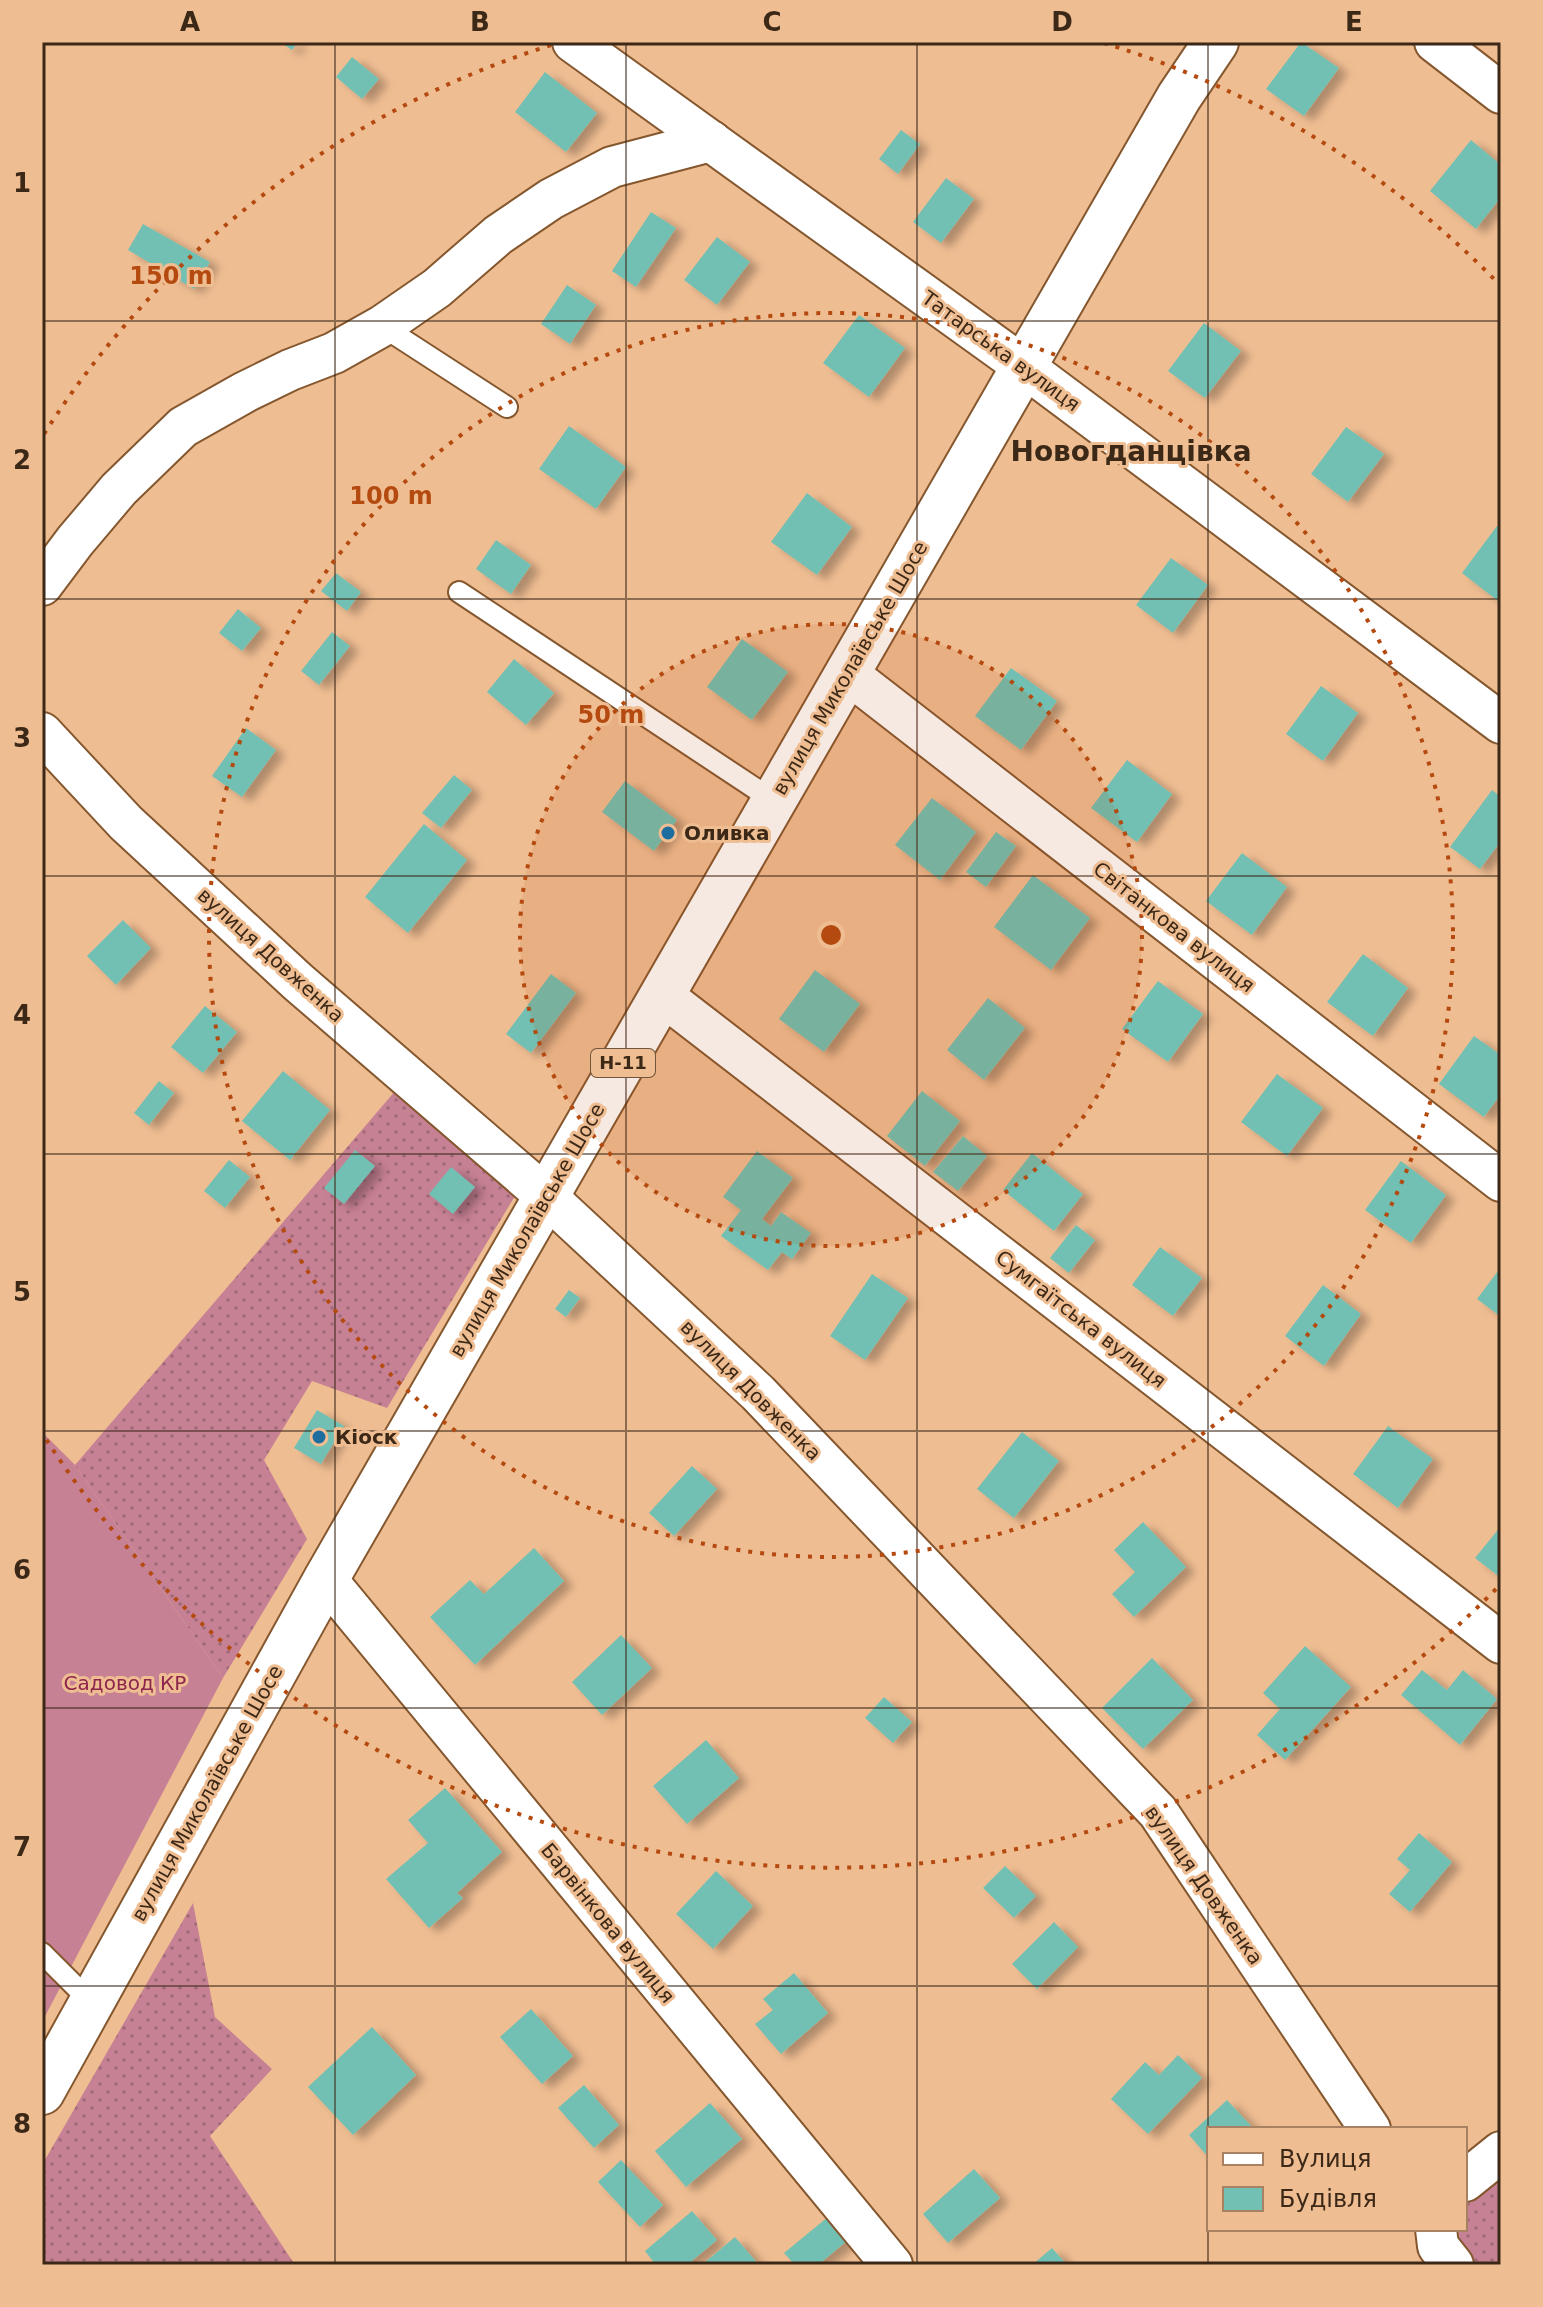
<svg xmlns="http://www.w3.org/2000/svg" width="1543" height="2307" font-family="'DejaVu Sans',sans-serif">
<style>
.grass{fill:url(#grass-dots)}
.garden{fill:#c68194}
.building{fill:#71c0b3;filter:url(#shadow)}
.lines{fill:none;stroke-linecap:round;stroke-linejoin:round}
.lane-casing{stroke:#84572e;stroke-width:24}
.street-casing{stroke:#84572e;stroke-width:44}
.primary-casing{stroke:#84572e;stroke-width:48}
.lane{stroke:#fff;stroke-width:20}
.street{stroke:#fff;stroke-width:40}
.primary{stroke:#fff;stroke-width:44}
.grid{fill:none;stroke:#3c2817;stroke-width:2;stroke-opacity:0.55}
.ring{fill:none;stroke:#b44a0f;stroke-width:4;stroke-dasharray:4 8}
.poi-dot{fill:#1d6d9f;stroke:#efbd92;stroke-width:3}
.labels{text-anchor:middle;stroke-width:6;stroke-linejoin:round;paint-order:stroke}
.shield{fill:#efbd92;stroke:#72553c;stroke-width:2}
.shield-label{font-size:18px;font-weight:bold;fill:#3c2817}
.street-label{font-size:20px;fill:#3c2817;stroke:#efbd92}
.poi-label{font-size:20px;font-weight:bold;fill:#3c2817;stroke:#efbd92;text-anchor:start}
.park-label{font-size:20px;fill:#8d254d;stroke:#efbd92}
.district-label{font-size:28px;font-weight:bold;fill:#3c2817;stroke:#efbd92}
.centre{fill:#b44a0f;stroke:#efbd92;stroke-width:4}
.ring-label{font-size:24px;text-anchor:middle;font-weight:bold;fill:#b44a0f;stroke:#efbd92;stroke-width:6;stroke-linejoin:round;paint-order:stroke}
.neatline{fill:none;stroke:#3c2817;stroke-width:3}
.grid-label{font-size:26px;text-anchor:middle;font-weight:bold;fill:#3c2817}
</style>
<defs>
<pattern id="grass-dots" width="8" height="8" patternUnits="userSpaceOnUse" patternTransform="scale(2)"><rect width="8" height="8" fill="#c68194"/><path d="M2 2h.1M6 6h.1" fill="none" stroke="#a26a78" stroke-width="1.8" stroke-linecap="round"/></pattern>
<filter id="shadow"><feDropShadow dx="9" dy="5" stdDeviation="4" flood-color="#0004"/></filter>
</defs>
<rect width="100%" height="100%" fill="#efbd92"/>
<g class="grass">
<path d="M396,1090l119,106 -128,212 -75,-27 -48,79 43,79 -84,139 -148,-213z"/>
<path d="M193,1903l22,114 57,52 -62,67 85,129h-253v-100z"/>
<path d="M1501,2168v97h-28l-13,-24 -2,-12h7v-35z"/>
</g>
<path class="garden" d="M42,1432l33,33 148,213 -181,344z"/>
<g class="building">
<path d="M280,42h18l-6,8z"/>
<path d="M1301,42l38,26 -35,48 -38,-27z"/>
<path d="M352,57l27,22 -17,20 -26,-22z"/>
<path d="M545,72l52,41 -31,39 -51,-40z"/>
<path d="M901,130l19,14 -22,30 -19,-15z"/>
<path d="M1471,140l30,25v32l-25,32 -46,-38z"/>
<path d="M946,178l28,21 -33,44 -28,-21z"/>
<path d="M651,212l25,16 -40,59 -24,-16z"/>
<path d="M143,224l67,38 -16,27 -66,-39z"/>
<path d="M717,237l33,25 -33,43 -33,-25z"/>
<path d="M567,285l29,20 -26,39 -29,-20z"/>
<path d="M859,315l46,33 -36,49 -46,-34z"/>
<path d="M1204,323l37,28 -36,47 -37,-27z"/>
<path d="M569,426l57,41 -30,42 -57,-40z"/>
<path d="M1346,427l38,27 -36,48 -37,-28z"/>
<path d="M807,493l45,34 -35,48 -46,-33z"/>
<path d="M1497,526l4,3v68l-3,4 -36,-28z"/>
<path d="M496,540l35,25 -20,29 -35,-25z"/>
<path d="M1171,558l37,27 -35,48 -37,-28z"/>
<path d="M336,573l25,19 -14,19 -26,-20z"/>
<path d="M238,609l23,19 -19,23 -23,-18z"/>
<path d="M332,632l18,14 -31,39 -18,-14z"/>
<path d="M742,639l46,33 -36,48 -45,-33z"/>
<path d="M514,659l40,34 -28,32 -39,-33z"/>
<path d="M1011,668l46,33 -36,49 -46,-34z"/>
<path d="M1321,686l37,27 -35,48 -37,-27z"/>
<path d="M246,728l30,22 -34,47 -30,-21z"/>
<path d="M1127,760l45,34 -35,48 -46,-34z"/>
<path d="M454,775l18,15 -31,38 -19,-15z"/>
<path d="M625,781l52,39 -23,31 -52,-39z"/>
<path d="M1492,790l9,7v44l-21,28 -30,-22z"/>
<path d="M932,798l44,34 -36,48 -45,-35z"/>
<path d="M424,824l43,36 -59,73 -43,-36z"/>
<path d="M996,832l20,14 -30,41 -20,-15z"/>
<path d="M1242,853l45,34 -35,48 -46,-34z"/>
<path d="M1033,875l57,43 -39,52 -57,-43z"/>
<path d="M123,920l28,28 -35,37 -29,-29z"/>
<path d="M1363,954l45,34 -35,48 -46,-34z"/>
<path d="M815,970l45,34 -36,48 -45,-33z"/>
<path d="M551,974l25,19 -45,60 -25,-19z"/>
<path d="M1158,981l45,33 -35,48 -46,-33z"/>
<path d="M988,998l37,30 -41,52 -37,-30z"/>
<path d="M205,1006l32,26 -34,41 -32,-26z"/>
<path d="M1474,1036l27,19v39l-17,23 -45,-33z"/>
<path d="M283,1071l47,39 -40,50 -48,-39z"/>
<path d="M1277,1074l46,34 -36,48 -46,-34z"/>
<path d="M159,1081l15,12 -25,32 -15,-12z"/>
<path d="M922,1091l38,30 -35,45 -38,-30z"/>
<path d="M963,1136l24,20 -29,35 -25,-19z"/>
<path d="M355,1150l20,16 -31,38 -20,-16z"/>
<path d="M757,1151l36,27 -31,41 9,7 10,-14 30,21 -19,26 -10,-7 -14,18 -47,-34 20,-26 -18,-13z"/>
<path d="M1032,1153l51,41 -29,37 -51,-41z"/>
<path d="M229,1160l21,17 -25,31 -21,-17z"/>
<path d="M1401,1161l45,34 -35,48 -46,-33z"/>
<path d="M451,1167l24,20 -22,27 -24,-20z"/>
<path d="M1076,1225l19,15 -26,33 -19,-15z"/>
<path d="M1160,1247l42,31 -29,38 -41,-31z"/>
<path d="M1501,1267v50l-24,-18z"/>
<path d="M872,1274l36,24 -43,62 -35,-24z"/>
<path d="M1323,1285l38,29 -37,52 -39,-30z"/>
<path d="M569,1290l11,8 -14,19 -11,-8z"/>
<path d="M317,1410l27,16 -23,38 -27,-16z"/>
<path d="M1388,1426l45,33 -35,49 -45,-34z"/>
<path d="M1022,1432l37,29 -45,57 -37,-29z"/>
<path d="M692,1466l25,23 -43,47 -25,-23z"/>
<path d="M1143,1522l43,45 -52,50 -22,-23 23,-22 -21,-22z"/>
<path d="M1501,1526v52l-26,-20z"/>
<path d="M534,1548l30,33 -89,84 -45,-48 40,-37 14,14z"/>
<path d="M621,1635l31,33 -50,47 -30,-33z"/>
<path d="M1305,1646l46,41 -66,73 -28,-25 23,-26 -17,-16z"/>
<path d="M1152,1658l41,42 -50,49 -41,-41z"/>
<path d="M1422,1670l25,20 16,-20 34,29 -37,46 -59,-50z"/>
<path d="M884,1697l28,25 -19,21 -28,-25z"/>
<path d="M706,1740l33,38 -52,46 -34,-38z"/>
<path d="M445,1788l57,64 -45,41 6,5 -34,30 -43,-49 42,-36 -20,-23z"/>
<path d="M1419,1833l33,29 -42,50 -21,-18 21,-24 -13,-11z"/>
<path d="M1005,1866l31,30 -22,22 -31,-30z"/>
<path d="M716,1871l37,35 -40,43 -37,-35z"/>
<path d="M1054,1922l24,25 -41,42 -25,-25z"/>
<path d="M794,1973l34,40 -47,41 -26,-30 18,-14 -10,-11z"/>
<path d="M531,2009l42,47 -31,28 -42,-47z"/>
<path d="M372,2027l44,48 -63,60 -45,-48z"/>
<path d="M1178,2055l24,23 -54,56 -37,-35 34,-37 14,13z"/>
<path d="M584,2085l35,40 -25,23 -36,-40z"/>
<path d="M1227,2100l27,29h-45v29l-20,-23z"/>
<path d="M710,2103l32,36 -56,48 -31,-36z"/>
<path d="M621,2160l42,45 -23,22 -42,-45z"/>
<path d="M974,2169l26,29 -52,45 -25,-29z"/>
<path d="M692,2211l25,29 -30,25h-31l-11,-14z"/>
<path d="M834,2212l20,23 -36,30h-23l-11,-12z"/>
<path d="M735,2237l24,28h-54l-1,-2z"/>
<path d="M1052,2248l15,17h-35z"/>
</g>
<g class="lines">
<defs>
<g id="lane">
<path d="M382,326l125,81"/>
<path d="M459,592l315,209"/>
<path d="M42,1953l49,49"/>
</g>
<g id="street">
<path d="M573,42l450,324 478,357"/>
<path d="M1435,42l66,51"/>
<path d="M42,585l33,-44 44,-52 64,-62 62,-35 45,-22 44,-17 48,-27 55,-38 61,-53 53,-36 61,-32 99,-26"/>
<path d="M847,673l654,508"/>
<path d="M42,733l84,90 172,159 248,214 212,197 400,419 212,317"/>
<path d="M662,995l839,648"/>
<path d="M326,1579l566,686"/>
<path d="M1465,2181l36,-29"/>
<path d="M1436,2229l2,17 15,19"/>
</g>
<path id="primary" d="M42,2092l284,-513 853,-1482 37,-55"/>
</defs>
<use href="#lane" class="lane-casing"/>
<use href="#street" class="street-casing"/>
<use href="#primary" class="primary-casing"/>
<use href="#lane" class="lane"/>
<use href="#street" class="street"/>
<use href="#primary" class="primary"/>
</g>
<path class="grid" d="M335,42v2223M626,42v2223M917,42v2223M1208,42v2223M42,321h1459M42,599h1459M42,876h1459M42,1154h1459M42,1431h1459M42,1708h1459M42,1986h1459"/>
<circle cx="831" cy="935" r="311" fill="#b44a0f" fill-opacity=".12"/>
<g class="ring">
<circle cx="831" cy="935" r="311"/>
<circle cx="831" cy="935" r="622"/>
<path d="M1496 1589A933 933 0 0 1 44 1436M44 434A933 933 0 0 1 558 43M1104 43A933 933 0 0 1 1496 281"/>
</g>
<g class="poi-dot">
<circle cx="668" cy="833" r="8"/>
<circle cx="319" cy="1437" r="8"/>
</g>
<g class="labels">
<rect class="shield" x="591" y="1049" width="64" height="28" rx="6"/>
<g class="shield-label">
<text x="623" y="1069">Н-11</text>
</g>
<g class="street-label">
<text transform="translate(1001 351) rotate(36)" y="7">Татарська вулиця</text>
<text transform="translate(850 668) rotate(-60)" y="7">вулиця Миколаївське Шосе</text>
<text transform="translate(1174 927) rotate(38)" y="7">Світанкова вулиця</text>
<text transform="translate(271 955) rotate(42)" y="7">вулиця Довженка</text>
<text transform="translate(527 1230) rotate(-60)" y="7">вулиця Миколаївське Шосе</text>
<text transform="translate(1081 1319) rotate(38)" y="7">Сумгаїтська вулиця</text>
<text transform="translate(751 1390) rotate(45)" y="7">вулиця Довженка</text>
<text transform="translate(207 1793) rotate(-61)" y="7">вулиця Миколаївське Шосе</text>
<text transform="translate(1204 1885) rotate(55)" y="7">вулиця Довженка</text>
<text transform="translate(608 1923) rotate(51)" y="7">Барвінкова вулиця</text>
</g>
<g class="poi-label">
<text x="684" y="840">Оливка</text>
<text x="335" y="1444">Кіоск</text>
</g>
<g class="park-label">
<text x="125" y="1690">Садовод КР</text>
</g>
<g class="district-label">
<text x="1131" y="461">Новогданцівка</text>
</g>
</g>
<circle cx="831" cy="935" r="12" class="centre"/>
<g class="ring-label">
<text x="171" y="284">150 m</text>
<text x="391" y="504">100 m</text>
<text x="611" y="723">50 m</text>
</g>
<rect width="1543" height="2307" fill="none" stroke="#efbd92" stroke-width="88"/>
<rect x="1207" y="2127" width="260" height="104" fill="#efbd92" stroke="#a78161" stroke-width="2"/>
<rect x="1223" y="2153" width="40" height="12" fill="#ffffff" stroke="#a78161" stroke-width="2"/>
<text x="1279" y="2167" font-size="24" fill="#3c2817">Вулиця</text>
<rect x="1223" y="2187" width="40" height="24" fill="#71c0b3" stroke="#a78161" stroke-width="2"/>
<text x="1279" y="2207" font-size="24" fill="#3c2817">Будівля</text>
<rect x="44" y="44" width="1455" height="2219" class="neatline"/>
<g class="grid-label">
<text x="190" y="31">A</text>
<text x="480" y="31">B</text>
<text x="772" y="31">C</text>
<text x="1062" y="31">D</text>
<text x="1354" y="31">E</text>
<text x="22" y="192">1</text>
<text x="22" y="469">2</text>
<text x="22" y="747">3</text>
<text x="22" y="1024">4</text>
<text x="22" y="1301">5</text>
<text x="22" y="1579">6</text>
<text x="22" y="1856">7</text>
<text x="22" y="2133">8</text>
</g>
</svg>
